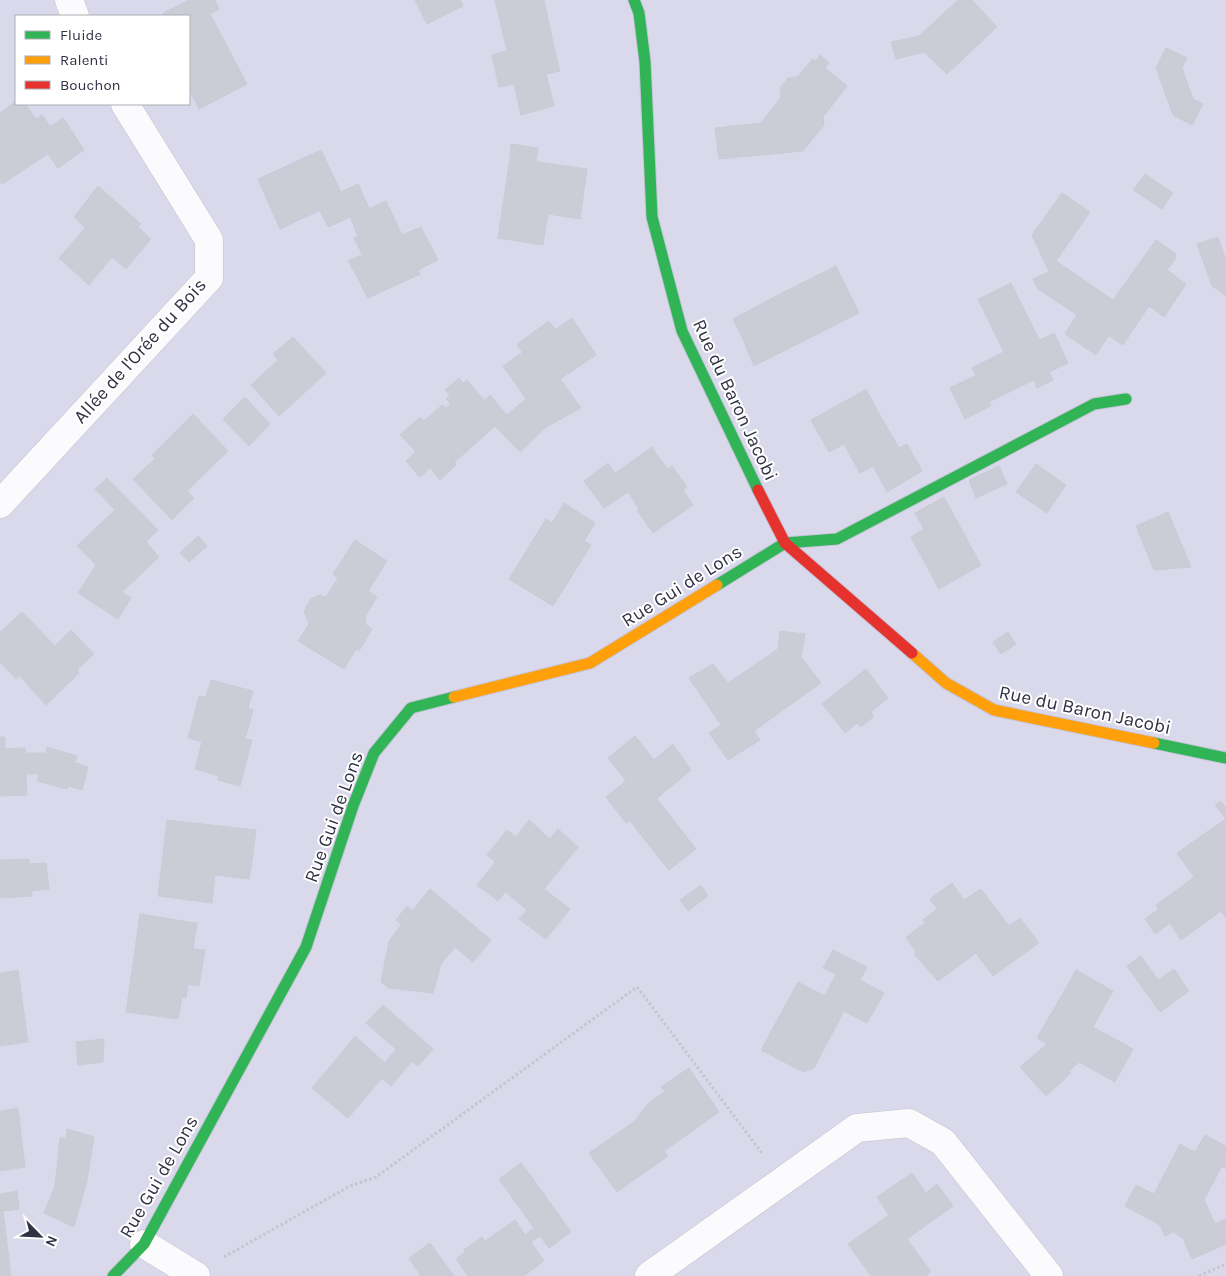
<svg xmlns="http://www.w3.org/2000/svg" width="1226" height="1276" font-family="Karla,sans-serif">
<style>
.residential{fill:#d9d9eb;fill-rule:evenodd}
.building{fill:#ccccd7;stroke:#cbcbd7}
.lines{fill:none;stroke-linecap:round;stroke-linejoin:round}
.street-casing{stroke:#c2c1cd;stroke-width:29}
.fast-casing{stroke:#c4c3d8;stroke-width:13}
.slow-casing{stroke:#c4c3d8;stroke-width:13}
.jam-casing{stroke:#c4c3d8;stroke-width:13}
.path{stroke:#c5c5cc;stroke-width:3;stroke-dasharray:2.5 2.5;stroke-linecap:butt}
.street{stroke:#fbfbfd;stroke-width:28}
.fast{stroke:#30b455;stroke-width:11}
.slow{stroke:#ff9f0a;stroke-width:11}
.jam{stroke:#e5322d;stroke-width:11}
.labels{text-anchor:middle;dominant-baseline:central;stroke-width:4;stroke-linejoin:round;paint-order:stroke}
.street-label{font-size:19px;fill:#313244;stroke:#fff}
</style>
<rect width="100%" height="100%" fill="#e5e4ef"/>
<!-- residential -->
<path class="residential" d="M0,0h1226v1276h-1226zM16,16h173v88h-173z"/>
<!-- building -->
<g class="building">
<path d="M189,0h26l4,9 -9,5 37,70 -48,25 -10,-20v-73h-25l-1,-3z"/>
<path d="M415,0h45l3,6 -36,18z"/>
<path d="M495,0h49l7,32 -7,1 3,11 6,-1 7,28 -14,3 8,32 -33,9 -7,-31 -15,3 -7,-32 15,-4z"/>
<path d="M958,0h14l25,27 -50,47 -23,-22 -9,-15 4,-1z"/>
<path d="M551,32l2,11 -6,1 -3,-11z"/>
<path d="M915,37l9,15 -28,7 -5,-17z"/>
<path d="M1166,48l21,10 -5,10 11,31 10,5 -11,21 -19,-10 -17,-47z"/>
<path d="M820,55l9,8 -4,5 22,18 -24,31 1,8 -21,26 -84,8 -4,-31 46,-5 20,-26 -1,-9 8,-10 9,-1 16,-18 3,2z"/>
<path d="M16,101v3h9l19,26 19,-12 12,18 -73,48 -2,-3v-58l9,-6 -5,-7z"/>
<path d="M4,110l5,7 -9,6v-10z"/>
<path d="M42,115l8,11 -6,4 -8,-11z"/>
<path d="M75,136l9,14 -26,18 -10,-14z"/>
<path d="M511,144l27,4 -2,14 -26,-4z"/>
<path d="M321,150l20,42 17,-8 11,24 -34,16 -8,-17 -47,22 -22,-50z"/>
<path d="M510,158l77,11 -7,50 -44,-7 -5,31 -33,-5z"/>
<path d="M1145,174l28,19 -11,16 -29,-19z"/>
<path d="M98,186l43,38 -3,3 13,12 -25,30 -14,-12 -23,28 -30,-27 26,-30 -11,-11z"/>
<path d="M1062,193l28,19 -34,49 57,39 43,-60 19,13 1,5 -9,12 19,14 -22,33 -15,-11 -26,39 -85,-56 -5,-10 16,-7 -17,-37z"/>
<path d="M386,201l16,34 19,-8 17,33 -20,10 2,4 -52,24 -13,-25 13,-7 -14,-28 4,-2 -8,-19z"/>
<path d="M327,207l8,17 -7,3 -8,-16z"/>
<path d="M536,212l12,1 -5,32 -12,-2z"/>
<path d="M1218,237l8,23v36l-14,-10 -15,-42z"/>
<path d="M362,255l6,11 -13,7 -7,-12z"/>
<path d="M836,266l23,47 -105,53 -13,-31 48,-25 -7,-17z"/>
<path d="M1011,283l31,62 -5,2 16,33 -16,8 -3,-8 -45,22 2,4 -26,13 -15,-31 65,-32 -30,-60z"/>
<path d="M782,293l7,17 -48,25 -8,-16z"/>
<path d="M985,296l30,60 -39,19 -4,-7 32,-16 -26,-53z"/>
<path d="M1077,314l32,21 -13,20 -31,-21z"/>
<path d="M572,318l24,37 -36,24 21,29 -35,19 -43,-61z"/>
<path d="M549,321l6,8 -32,24 -6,-9z"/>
<path d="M1054,333l14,30 -19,9 -12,-25 5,-2 -2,-5z"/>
<path d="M293,337l33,36 -47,43 -28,-31 27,-25 -5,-6z"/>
<path d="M459,378l4,6 -13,11 -5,-5z"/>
<path d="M467,380l26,31 6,-5 8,9 19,-16 20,28 -26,25 -25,-26 -57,51 -29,-33 19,-18 -4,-5 18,-16 4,3 5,-4 -5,-5z"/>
<path d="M866,389l11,21 -8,4 -11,-20z"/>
<path d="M858,394l11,20 8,-4 22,38 8,-4 15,27 -35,21 -14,-26 -13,7 -16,-29 -15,8 -18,-32z"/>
<path d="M490,395l9,11 -6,5 -9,-10z"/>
<path d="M245,397l25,27 -21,22 -26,-27z"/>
<path d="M193,414l35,37 -41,40 7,7 -22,22 -39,-41 22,-20 -3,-4z"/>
<path d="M420,417l8,9 -19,18 -9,-9z"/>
<path d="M652,447l3,5 -18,13 -3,-5z"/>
<path d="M415,452l15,16 -10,9 -14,-16z"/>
<path d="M655,452l13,17 4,-3 15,21 -4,3 10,15 -40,28 -16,-23 2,-1 -11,-17 -24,16 -20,-27 24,-18 7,10 19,-13 3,5z"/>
<path d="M454,462l2,3 -16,15 -2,-3z"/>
<path d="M1036,464l30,21 -19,28 -31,-21z"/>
<path d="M999,466l8,18 -31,14 -7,-18z"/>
<path d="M107,478l51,52 -12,12 13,15 -37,35 9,6 -13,21 -40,-26 18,-28 -19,-19 38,-36 -20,-21z"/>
<path d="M944,497l37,68 -42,24 -28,-52 13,-8 -9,-16z"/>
<path d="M564,503l31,20 -11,18 7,4 -38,61 -44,-27 37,-60 6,4z"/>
<path d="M1168,512l23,55 -37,3 -18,-44z"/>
<path d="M198,536l9,10 -18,16 -9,-9z"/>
<path d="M355,540l32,21 -19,30 9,6 -11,18 -1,9 7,5 -13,22 -3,-2 -12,20 -46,-28 11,-17 -5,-13 7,-12 9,-4 6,2 12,-19 -5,-4z"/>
<path d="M22,612l33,34 16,-16 23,24 -17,16 2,3 -33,32 -27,-30 -3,4 -16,-17v-30z"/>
<path d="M780,631l25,3 -4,23 20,26 -67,48 6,9 -32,20 -19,-27 12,-8 -32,-47 24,-14 15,19 50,-34z"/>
<path d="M1008,632l8,12 -15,10 -8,-12z"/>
<path d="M866,669l22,29 -17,14 3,4 -13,11 -4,-4 -12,10 -9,-12 15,-11 -14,-18z"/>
<path d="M211,680l42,11 -5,17 5,2 -5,19 -5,-2 -3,11 12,2 -12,46 -22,-6 1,-4 -24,-7 7,-27 -14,-4 11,-42 7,1z"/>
<path d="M837,692l14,18 -15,11 -14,-17z"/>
<path d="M243,727l5,2 -3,10 -5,-1z"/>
<path d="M635,736l19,24 19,-16 18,26 -40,33 8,9 5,-4 32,41 -27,21 -32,-40 6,-6 -7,-9 -10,8 -20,-26 20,-16 -18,-23z"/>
<path d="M0,737h5v11l-5,1z"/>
<path d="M47,747l30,9 -10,33 -30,-8 2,-7h-13l1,21 -27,1v-47l25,-1 1,5h20z"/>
<path d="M76,763l12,4 -6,23 -14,-4z"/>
<path d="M656,798l8,10 -5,4 -8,-9z"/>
<path d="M1221,801l5,7v11l-11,-14z"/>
<path d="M636,815l7,9 -6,6 -7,-10z"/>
<path d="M1226,819v99l-5,-7 -40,29 -11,-17 -15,11 -5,-8 14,-10 -8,-11 51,-37 -10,-15 21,-15 -7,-9z"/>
<path d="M167,820l89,10 -5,39 -35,-5 -4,39 -54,-7z"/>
<path d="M529,820l21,19 8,-10 20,18 -34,42 26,20 -24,30 -27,-20 8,-9 -42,-35z"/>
<path d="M1211,829l7,9 -21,15 10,15 -13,9 -17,-24z"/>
<path d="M507,830l9,7 -21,25 -8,-7z"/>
<path d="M29,859l3,37 -32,2v-38z"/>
<path d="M46,863l3,26 -17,2 -2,-27z"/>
<path d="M216,864l35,5 -2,10 -34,-4z"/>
<path d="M485,875l20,17 -7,9 -21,-16z"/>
<path d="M952,883l12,17 17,-11 28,37 11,-8 19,25 -46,33 -17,-23 -38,28 -24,-27 2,-2 -10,-15 19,-14 -2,-3 14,-11 -7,-10z"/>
<path d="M701,885l7,11 -20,15 -8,-11z"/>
<path d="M430,889l43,36 -32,39 -8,29 -44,-5 -8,-6 8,-41 12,-16 5,3 10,-14 -3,-4z"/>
<path d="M407,906l9,8 -10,14 -10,-8z"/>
<path d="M1159,909l5,7 -14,10 -5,-7z"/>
<path d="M140,914l49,8 -4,25 8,2 -7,49 -4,-1 -4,22 -52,-7z"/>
<path d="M189,922l8,1 -4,26 -8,-2z"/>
<path d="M473,925l18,15 -18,22 -18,-15z"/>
<path d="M193,949l12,1 -6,36 -11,-2z"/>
<path d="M833,950l34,17 -7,13 24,13 -17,30 -23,-12 -30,57 -11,4 -42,-22 37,-68 27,14 11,-22 -13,-6z"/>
<path d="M1141,956l17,24 -14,10 -17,-24z"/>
<path d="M1174,969l15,22 -29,21 -16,-22z"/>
<path d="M18,970l10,72 -28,4v-73z"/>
<path d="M1076,970l37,21 -20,36 40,22 -18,33 -36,-20 -10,9 2,2 -25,23 -26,-29 27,-23 18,-32 -10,-5z"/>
<path d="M383,1005l50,44 -15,17 -6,-5 -21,25 -9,-8 -34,40 -36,-30 17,-20 4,4 9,-11 -4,-4 17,-21 30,27 11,-14 -30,-26z"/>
<path d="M1055,1007l10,5 -18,32 -10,-6z"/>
<path d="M104,1039l-1,23 -25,3 -2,-23z"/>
<path d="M338,1057l4,4 -9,11 -4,-4z"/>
<path d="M689,1068l30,44 -55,39 4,5 -51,36 -28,-39 46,-32 13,-17 17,-13 -4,-4z"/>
<path d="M18,1108l7,59 -25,4v-60z"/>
<path d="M67,1129l27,8 -7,44 -32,5 5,-48h6z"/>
<path d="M1205,1135l21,11v23l-4,-3 -18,34 11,24 11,-5v25l-34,15 -9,-21 -10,-6 -8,4 -5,-11 -35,-19 11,-21 18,9 26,-50 15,8z"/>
<path d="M521,1163l10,13 -22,17 -10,-14z"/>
<path d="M912,1173l14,20 11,-9 16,22 -46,33 24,33 -6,4h-54l-23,-32 41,-29 -12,-18z"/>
<path d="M531,1176l40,56 -22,16 -9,-12 -9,6 13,19 -20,15h-56l-12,-17 9,-7 -1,-2 18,-13 3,4 30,-21 10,15 9,-7 -25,-35z"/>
<path d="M87,1181l-13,46 -30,-14 11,-27z"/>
<path d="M17,1191l2,18 -16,2 8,65h-11v-82z"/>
<path d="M430,1243l24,33h-33l-12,-18z"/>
</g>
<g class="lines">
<defs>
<g id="street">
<path d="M69,0l6,16"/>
<path d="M0,504l209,-226v-38l-84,-136"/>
<path d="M144,1244l52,32"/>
<path d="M649,1276l208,-148 52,-5 34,19 106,134"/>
</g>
<g id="fast">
<path d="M634,0l5,13 6,49 7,155 30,114 76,159"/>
<path d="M717,585l68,-42 52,-4 257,-135 32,-5"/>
<path d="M1154,743l72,15"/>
<path d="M113,1276l31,-32 162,-297 47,-141 21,-53 37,-45 43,-11"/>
</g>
<g id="slow">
<path d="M912,653l34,30 48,27 160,33"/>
<path d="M454,697l136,-34 127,-78"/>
</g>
<path id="jam" d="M758,490l27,53 127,110"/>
</defs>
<!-- street casing -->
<use href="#street" class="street-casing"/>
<!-- fast casing -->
<use href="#fast" class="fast-casing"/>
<!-- slow casing -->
<use href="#slow" class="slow-casing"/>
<!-- jam casing -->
<use href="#jam" class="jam-casing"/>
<!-- path -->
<g class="path">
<path d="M224,1257l126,-71 26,-9 261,-190 125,166"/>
<path d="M1199,1276l27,-12"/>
</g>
<!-- street -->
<use href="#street" class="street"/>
<!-- fast -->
<use href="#fast" class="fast"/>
<!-- slow -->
<use href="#slow" class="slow"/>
<!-- jam -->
<use href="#jam" class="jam"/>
</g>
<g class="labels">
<!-- street labels -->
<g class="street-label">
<text transform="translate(140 351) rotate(-48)">Allée de l'Orée du Bois</text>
<text transform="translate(735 400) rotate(65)">Rue du Baron Jacobi</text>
<text transform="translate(682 586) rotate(-32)">Rue Gui de Lons</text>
<text transform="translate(1085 710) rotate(12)">Rue du Baron Jacobi</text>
<text transform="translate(334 817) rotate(-70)">Rue Gui de Lons</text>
<text transform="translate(159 1177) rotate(-60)">Rue Gui de Lons</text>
</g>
</g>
<!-- legend -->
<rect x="15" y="15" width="175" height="90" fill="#ffffff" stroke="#adadb4"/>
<rect x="25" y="31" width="25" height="8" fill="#30b455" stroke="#adadb4"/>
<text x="60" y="40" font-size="15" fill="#313244">Fluide</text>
<rect x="25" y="56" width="25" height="8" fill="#ff9f0a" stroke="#adadb4"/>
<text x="60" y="65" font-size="15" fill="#313244">Ralenti</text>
<rect x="25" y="81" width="25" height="8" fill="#e5322d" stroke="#adadb4"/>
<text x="60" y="90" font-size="15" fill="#313244">Bouchon</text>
<!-- north arrow -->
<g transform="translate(40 1236) rotate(114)" stroke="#ffffff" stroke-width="4" paint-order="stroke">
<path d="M0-4L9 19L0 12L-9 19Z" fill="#313244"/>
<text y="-8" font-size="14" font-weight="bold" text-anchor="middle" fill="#313244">N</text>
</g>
</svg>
